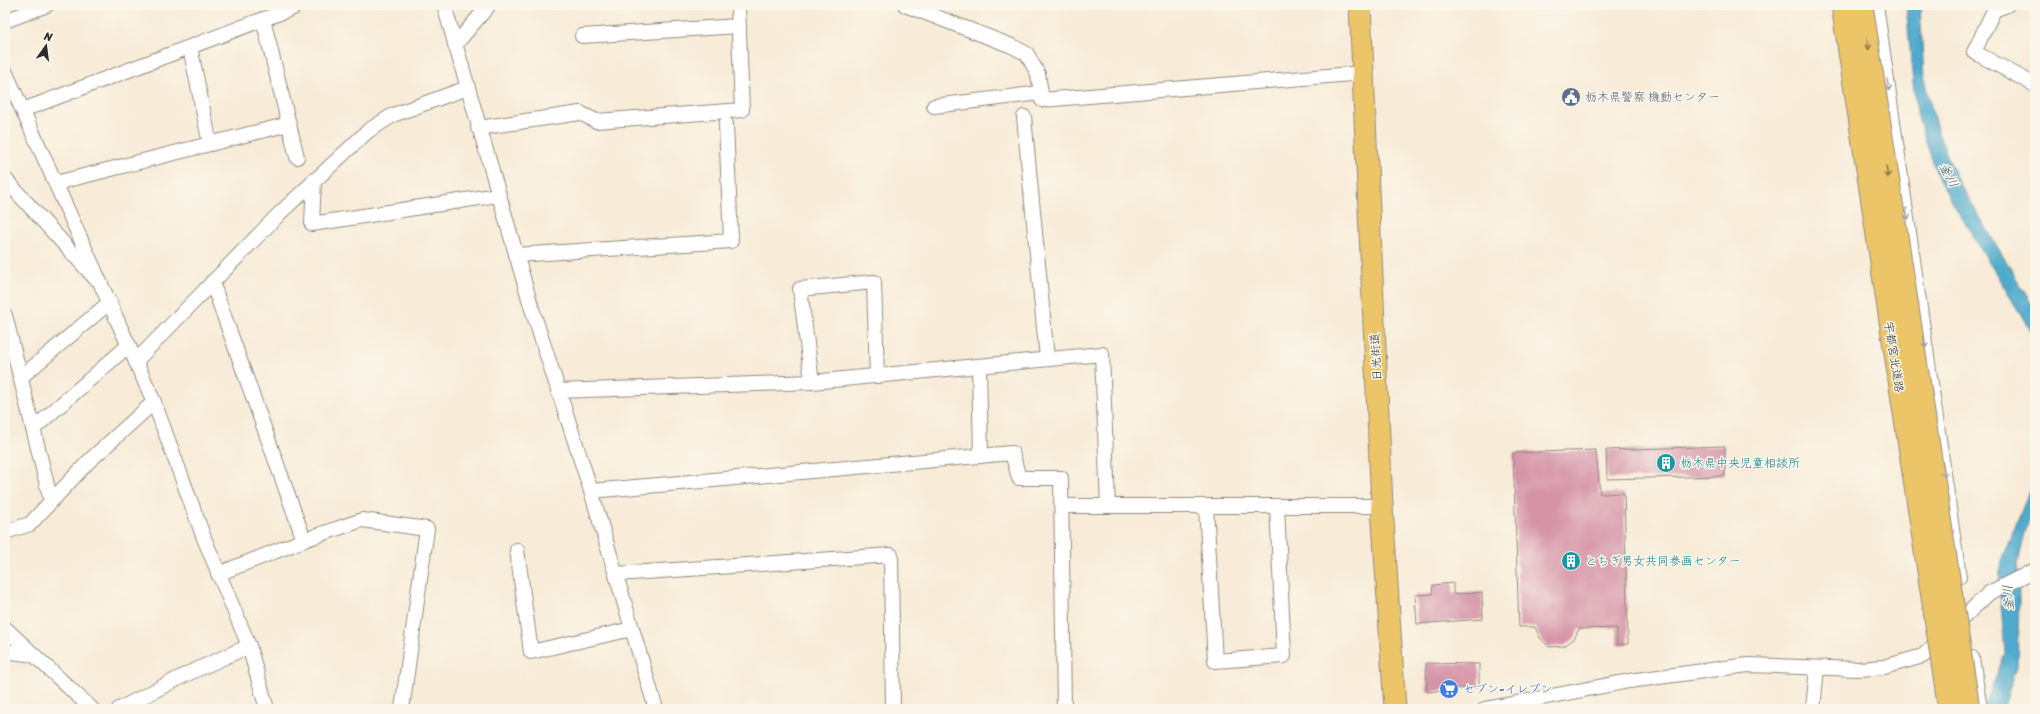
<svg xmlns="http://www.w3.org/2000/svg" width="2040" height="714" font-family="Sriracha,'Klee One',sans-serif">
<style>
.water{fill:#4fabce;stroke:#3d6b7c}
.building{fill:#d694a9}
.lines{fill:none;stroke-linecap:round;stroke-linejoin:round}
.minor-casing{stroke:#928b81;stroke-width:16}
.highway-casing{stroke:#928b81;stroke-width:23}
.minor{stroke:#fff;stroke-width:14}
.highway{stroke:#edc569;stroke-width:21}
.highway-bridge-casing{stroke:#928b81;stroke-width:23;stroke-linecap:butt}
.highway-bridge{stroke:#edc569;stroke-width:21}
.oneway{stroke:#8c784a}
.oneway2{stroke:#a0a0a0}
.labels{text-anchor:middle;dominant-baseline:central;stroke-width:3;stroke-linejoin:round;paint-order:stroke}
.service-label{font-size:12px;fill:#4e5e75;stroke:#fbf7ec;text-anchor:start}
.street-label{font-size:12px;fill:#2b2b2b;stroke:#fbf7ec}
.culture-label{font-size:12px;fill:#0d838f;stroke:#fbf7ec;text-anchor:start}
.shop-label{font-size:12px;fill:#366cbe;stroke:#fbf7ec;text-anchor:start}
.water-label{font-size:13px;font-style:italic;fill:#395e6c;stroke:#fbf7ec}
</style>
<rect width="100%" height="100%" fill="#fbf7ec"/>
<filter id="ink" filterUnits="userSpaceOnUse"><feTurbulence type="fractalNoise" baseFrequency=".025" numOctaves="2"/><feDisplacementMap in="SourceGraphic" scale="8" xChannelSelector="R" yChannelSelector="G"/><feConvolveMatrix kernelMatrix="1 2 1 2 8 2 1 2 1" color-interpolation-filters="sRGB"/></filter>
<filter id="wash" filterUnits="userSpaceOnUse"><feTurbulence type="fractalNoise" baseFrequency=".012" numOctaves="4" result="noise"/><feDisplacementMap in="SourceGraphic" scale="16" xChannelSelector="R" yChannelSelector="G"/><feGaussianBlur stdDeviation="0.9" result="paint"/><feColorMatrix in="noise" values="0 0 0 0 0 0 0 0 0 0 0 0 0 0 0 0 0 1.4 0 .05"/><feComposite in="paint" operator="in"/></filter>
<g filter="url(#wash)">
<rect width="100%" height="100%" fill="#f8ebd7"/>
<!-- water -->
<g class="water">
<path d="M1906,5h14l4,74 14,54 18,44 79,133v28l-96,-158 -21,-62 -5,-35z"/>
<path d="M2035,476v32l-10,24 -7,32 1,37 -2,66 -14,42h-19l21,-56 -6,-72 2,-18z"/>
</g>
<g id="blocks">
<!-- building -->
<g class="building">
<path d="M1725,446v30l-118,3 -1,-29z"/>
<path d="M1596,450l4,44 24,-1 4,151 -11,1v-17l-38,1 -5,10 -10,7 -15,1 -9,-9 -5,-11h-16l-6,-174z"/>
<path d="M1453,583v11l29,-2 1,27 -66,5 -2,-29 17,-1 1,-9z"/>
<path d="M1426,663l53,1v22l-52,6z"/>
</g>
</g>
</g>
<g filter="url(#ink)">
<use href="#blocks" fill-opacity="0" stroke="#928b81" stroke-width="1"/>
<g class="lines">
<defs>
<g id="minor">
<path d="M444,5l88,304 59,182 65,218"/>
<path d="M905,5l107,41 15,8 11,20 4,26 321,-27"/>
<path d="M1876,5l83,572"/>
<path d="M2007,5l-13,5 -20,42 61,33"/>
<path d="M263,19l34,138"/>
<path d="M5,21l42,-16"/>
<path d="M582,36l157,-10"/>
<path d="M455,45l34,-40"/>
<path d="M190,47l20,97"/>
<path d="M5,71l149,331 50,136 45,108 18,63"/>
<path d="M934,106l107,-13"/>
<path d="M23,110l270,-102"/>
<path d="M1024,117l23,242"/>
<path d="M478,128l102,-15 16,8 146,-11 -4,-105"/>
<path d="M5,179l90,99"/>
<path d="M314,180l-2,44 186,-29"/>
<path d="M56,183l233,-59"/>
<path d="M516,255l215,-14 -5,-117"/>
<path d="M212,282l92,258 58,-20 65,9 -25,180"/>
<path d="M5,315l46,186"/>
<path d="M136,361l144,-148 88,-82 25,-16 74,-27"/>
<path d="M979,367l2,89"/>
<path d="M20,378l90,-76"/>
<path d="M812,382l-12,-93 74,-7 3,94"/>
<path d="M558,391l254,-9 290,-28 6,152"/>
<path d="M33,429l96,-84"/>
<path d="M591,491l421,-38 7,25h42l3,231"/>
<path d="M1063,506h319"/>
<path d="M1206,506l9,155 69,-5 -7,-150"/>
<path d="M5,532l25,-8 58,-62 66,-60"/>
<path d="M517,550l14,102 101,-23"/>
<path d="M218,574l86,-34"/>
<path d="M616,574l275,-19 2,154"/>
<path d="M5,628l87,81"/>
<path d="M5,651l29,4"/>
<path d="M1972,658l8,51"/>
<path d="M119,709l66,-34 64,-29"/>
<path d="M1485,709l144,-28 119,-16 111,4 25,-2 39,-11 66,-63 46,-23"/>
<path d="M1813,709l4,-41"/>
</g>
<path id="highway" d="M1360,5l22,501 13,203"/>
</defs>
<!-- minor casing -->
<use href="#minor" class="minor-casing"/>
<!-- highway casing -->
<use href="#highway" class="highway-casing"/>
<!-- minor -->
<use href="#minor" class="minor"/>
<!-- highway -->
<use href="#highway" class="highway"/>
<defs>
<g id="highway-bridge">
<path d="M1842,5l107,704"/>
<path d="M1862,5l107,704"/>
</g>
</defs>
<!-- highway-bridge casing -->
<use href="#highway-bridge" class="highway-bridge-casing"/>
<!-- highway-bridge -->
<use href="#highway-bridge" class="highway-bridge"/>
</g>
<!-- one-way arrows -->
<defs><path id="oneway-shaft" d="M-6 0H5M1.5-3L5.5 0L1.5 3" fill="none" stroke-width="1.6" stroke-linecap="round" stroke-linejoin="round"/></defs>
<g class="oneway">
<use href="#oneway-shaft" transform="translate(1868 44) rotate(82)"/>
<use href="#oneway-shaft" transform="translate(1887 172) rotate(81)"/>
</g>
<g class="oneway2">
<use href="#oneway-shaft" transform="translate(1888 85) rotate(82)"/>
<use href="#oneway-shaft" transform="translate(1907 214) rotate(82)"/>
<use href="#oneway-shaft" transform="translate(1925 342) rotate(82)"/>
<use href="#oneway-shaft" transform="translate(1944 471) rotate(82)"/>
</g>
</g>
<!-- icons -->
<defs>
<symbol id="civic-disc" viewBox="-11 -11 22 22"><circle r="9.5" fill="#5c6f8a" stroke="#fbf7ec"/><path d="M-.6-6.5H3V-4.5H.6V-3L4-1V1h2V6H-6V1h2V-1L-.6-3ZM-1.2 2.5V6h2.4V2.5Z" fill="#fff"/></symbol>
<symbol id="building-disc" viewBox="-11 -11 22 22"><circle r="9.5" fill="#0f9aa8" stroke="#fbf7ec"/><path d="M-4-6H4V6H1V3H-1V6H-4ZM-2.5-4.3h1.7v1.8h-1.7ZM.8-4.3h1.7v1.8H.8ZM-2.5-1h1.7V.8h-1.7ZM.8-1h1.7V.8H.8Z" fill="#fff"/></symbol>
<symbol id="supermarket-disc" viewBox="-11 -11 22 22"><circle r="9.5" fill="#3f7fe0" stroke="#fbf7ec"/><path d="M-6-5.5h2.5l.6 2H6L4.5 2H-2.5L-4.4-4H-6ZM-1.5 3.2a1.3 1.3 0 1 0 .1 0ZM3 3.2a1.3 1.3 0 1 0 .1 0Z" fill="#fff"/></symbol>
</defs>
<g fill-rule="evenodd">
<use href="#civic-disc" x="1560" y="86" width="22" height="22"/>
<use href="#building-disc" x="1655" y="452" width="22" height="22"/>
<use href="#building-disc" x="1560" y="550" width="22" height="22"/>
<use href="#supermarket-disc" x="1438" y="678" width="22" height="22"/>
</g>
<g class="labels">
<!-- service labels -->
<g class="service-label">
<text x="1585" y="97">栃木県警察 機動センター</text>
</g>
<!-- street labels -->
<g class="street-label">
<text transform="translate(1376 357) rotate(-93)">日光街道</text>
<text transform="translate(1894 357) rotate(81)">宇都宮北道路</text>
</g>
<!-- culture labels -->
<g class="culture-label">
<text x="1680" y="463">栃木県中央児童相談所</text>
<text x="1585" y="561">とちぎ男女共同参画センター</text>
</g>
<!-- shop labels -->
<g class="shop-label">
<text x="1463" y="689">セブン-イレブン</text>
</g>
<!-- water labels -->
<g class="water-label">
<text transform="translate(1949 175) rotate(63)">釜川</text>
<text transform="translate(2008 598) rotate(-93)">釜川</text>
</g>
</g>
<!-- margin -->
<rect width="2040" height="714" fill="none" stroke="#fbf7ec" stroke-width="20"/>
<!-- north arrow -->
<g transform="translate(46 46) rotate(14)" stroke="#fbf7ec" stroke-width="3" paint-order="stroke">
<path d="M0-3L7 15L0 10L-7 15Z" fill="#2b2b2b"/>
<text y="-6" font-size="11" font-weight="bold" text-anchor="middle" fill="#2b2b2b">N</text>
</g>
</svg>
